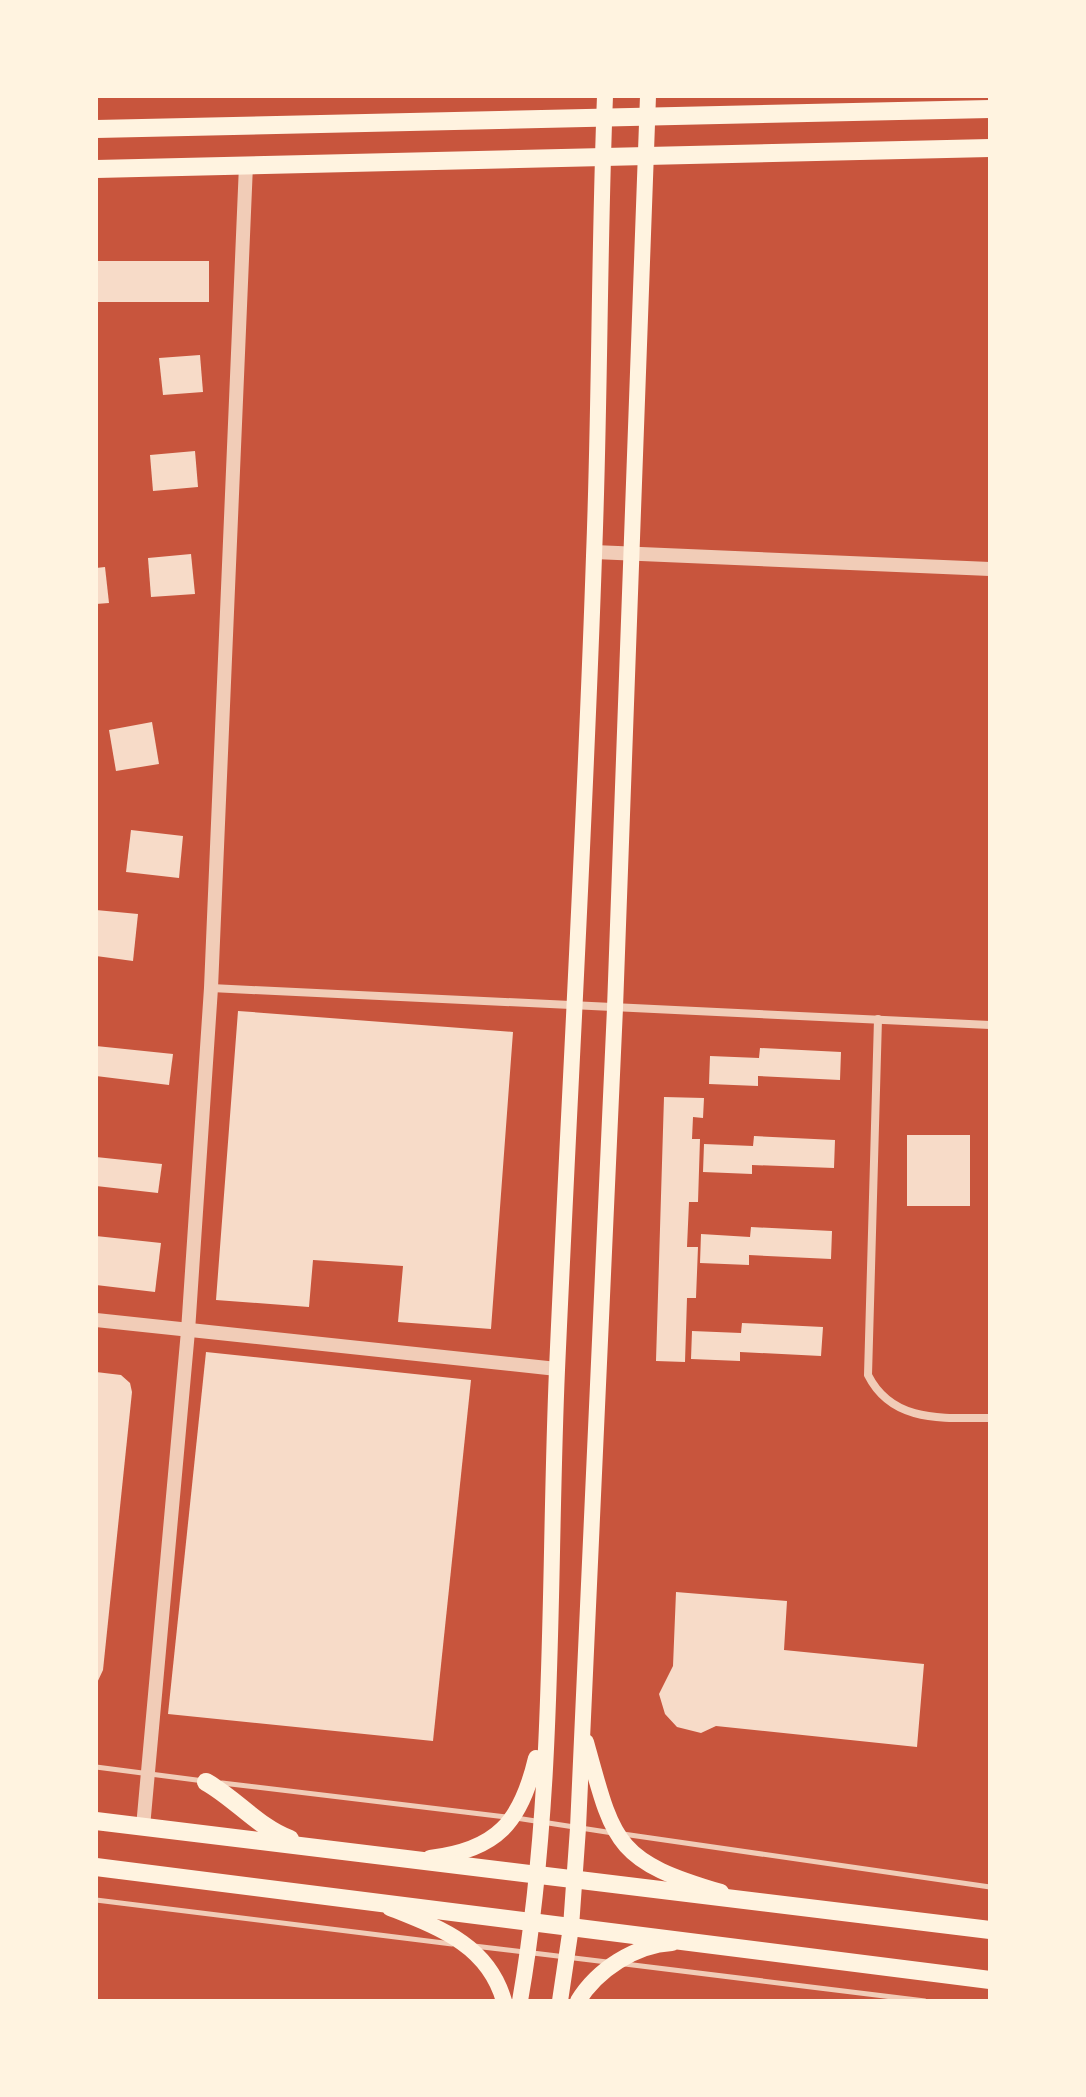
<svg xmlns="http://www.w3.org/2000/svg" width="1086" height="2097" font-family="Helvetica,sans-serif">
<style>
.building{fill:#f7dbc8}
.lines{fill:none;stroke-linecap:round;stroke-linejoin:round}
.service{stroke:#f1ccb7;stroke-width:5}
.minor{stroke:#f1ccb7;stroke-width:8}
.tertiary{stroke:#f1ccb7;stroke-width:14}
.secondary{stroke:#fff3e0;stroke-width:16}
.primary{stroke:#fff3e0;stroke-width:18}
</style>
<rect width="100%" height="100%" fill="#c8553d"/>
<!-- building -->
<g class="building">
<rect x="96" y="261" width="113" height="41"/>
<path d="M200,355l3,37 -40,3 -4,-37z"/>
<path d="M195,451l3,36 -45,4 -3,-36z"/>
<path d="M191,554l4,40 -44,3 -3,-39z"/>
<path d="M105,567l4,36 -13,1v-36z"/>
<path d="M152,722l7,42 -43,7 -7,-41z"/>
<path d="M131,830l52,6 -4,42 -53,-6z"/>
<path d="M96,910l42,4 -5,47 -37,-5z"/>
<path d="M238,1011l275,21 -22,297 -93,-7 5,-56 -90,-6 -4,47 -93,-7z"/>
<path d="M96,1046l77,8 -4,31 -73,-9z"/>
<path d="M760,1048l81,4 -1,28 -82,-4v10l-49,-2 1,-28 49,2z"/>
<path d="M664,1097l40,1 -1,20 -10,-1 -1,22h8l-2,63h-9l-2,45h11l-2,51h-9l-2,64 -29,-1z"/>
<rect x="907" y="1135" width="63" height="71"/>
<path d="M754,1136l81,4 -1,28 -82,-3v9l-49,-2 1,-28 49,2z"/>
<path d="M96,1157l66,7 -4,29 -62,-7z"/>
<path d="M751,1227l81,4 -1,28 -82,-4v10l-49,-2 1,-29 49,3z"/>
<path d="M96,1236l65,7 -6,49 -59,-7z"/>
<path d="M742,1323l81,4 -2,29 -81,-4v9l-49,-2 1,-28 49,2z"/>
<path d="M206,1352l265,28 -38,361 -265,-27z"/>
<path d="M96,1372l25,3 9,8 2,9 -29,278 -7,15z"/>
<path d="M676,1592l111,9 -3,49 140,14 -7,83 -201,-21 -15,7 -24,-6 -12,-13 -6,-20 14,-28z"/>
</g>
<g class="lines">
<!-- service -->
<g class="service">
<path d="M96,1767l108,14"/>
<path d="M222,1783l284,34"/>
<path d="M516,1818l97,15"/>
<path d="M623,1834l367,53"/>
<path d="M96,1900l356,44"/>
<path d="M474,1946l133,16"/>
<path d="M625,1964l300,37"/>
</g>
<!-- minor -->
<g class="minor">
<path d="M211,988l779,37"/>
<path d="M878,1019l-10,356c24,48 74,43 122,43"/>
</g>
<!-- tertiary -->
<g class="tertiary">
<path d="M594,552l396,17"/>
<path d="M96,1320l461,49"/>
<path d="M143,1827l45,-496 23,-343 35,-823"/>
</g>
<!-- secondary -->
<g class="secondary">
<path d="M586,1742c28,102 29,119 135,150"/>
<path d="M430,1858c67,-8 91,-36 106,-100"/>
<path d="M390,1908c50,20 98,37 114,93"/>
<path d="M520,2001c36,-207 28,-421 37,-631 12,-271 28,-542 37,-814 6,-153 5,-307 11,-460"/>
<path d="M560,2001l11,-74 7,-99 37,-820 33,-912"/>
<path d="M578,2001c19,-31 57,-56 94,-58"/>
</g>
<!-- primary -->
<g class="primary">
<path d="M96,129l894,-20"/>
<path d="M96,169l894,-21"/>
<path d="M206,1782c29,16 53,46 84,57"/>
<path d="M96,1821l894,109"/>
<path d="M96,1867l894,113"/>
</g>
</g>
<!-- border -->
<rect width="1086" height="2097" fill="none" stroke="#fff3e0" stroke-width="196"/>
</svg>
